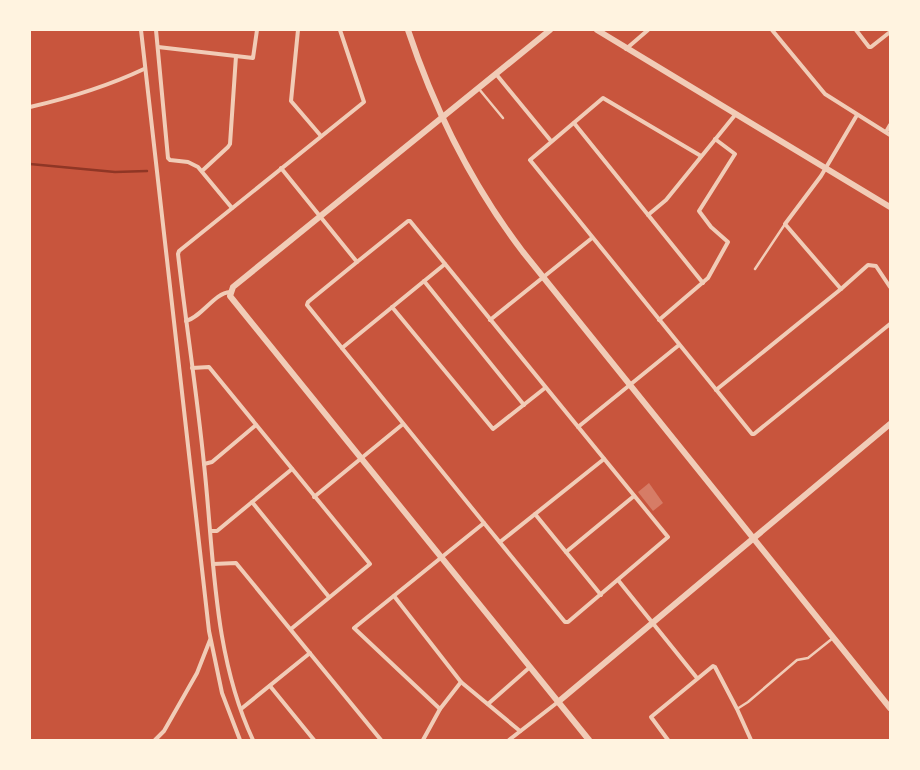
<svg xmlns="http://www.w3.org/2000/svg" width="920" height="770" font-family="'Asap Condensed',sans-serif">
<style>
.lines{fill:none;stroke-linecap:round;stroke-linejoin:round}
.stream{stroke:#8f3625;stroke-width:2.5}
.building{fill:#d67c66}
.service{stroke:#f1ccb7;stroke-width:2.5}
.minor{stroke:#f1ccb7;stroke-width:4}
.tertiary{stroke:#f1ccb7;stroke-width:6}
</style>
<rect width="100%" height="100%" fill="#c8553d"/>
<g class="lines">
<!-- stream -->
<path class="stream" d="M30,164l85,8 32,-1"/>
</g>
<!-- building -->
<path class="building" d="M649,483l14,20 -10,8 -15,-19z"/>
<g class="lines">
<!-- service -->
<g class="service">
<path d="M479,89l24,29"/>
<path d="M755,269l30,-45"/>
<path d="M737,709l11,-7 49,-42 11,-2 25,-20"/>
</g>
<!-- minor -->
<g class="minor">
<path d="M141,30l68,601 13,62 18,47"/>
<path d="M156,30l12,128 2,2 18,2 10,5 34,41"/>
<path d="M298,30l-7,71 30,35"/>
<path d="M772,30l53,64 65,41"/>
<path d="M856,30l13,17h2l19,-15"/>
<path d="M158,47l95,11 4,-28"/>
<path d="M626,49l22,-19"/>
<path d="M496,74l55,67"/>
<path d="M30,107c39,-9 78,-21 114,-38"/>
<path d="M574,123l129,160"/>
<path d="M886,132l4,-7"/>
<path d="M701,156l-98,-58 -73,62 222,274h2l136,-110"/>
<path d="M281,168l76,94 51,-41h2l258,316 -100,85h-3l-81,-99 -130,105 86,81"/>
<path d="M202,171l26,-24 2,-3 6,-88"/>
<path d="M648,215l18,-15 69,-85"/>
<path d="M357,262l-49,40 -1,3 177,218"/>
<path d="M424,281l100,124"/>
<path d="M841,289l-56,-65 36,-48 36,-61"/>
<path d="M392,307l101,122 52,-41"/>
<path d="M490,320l102,-82"/>
<path d="M659,320l49,-42 20,-36 -17,-15 -12,-16 36,-57 -20,-15"/>
<path d="M186,321c16,-4 28,-28 44,-29"/>
<path d="M342,348l103,-84"/>
<path d="M192,368l17,-1 161,197 -79,65"/>
<path d="M716,390l125,-101 27,-24 8,1 14,21"/>
<path d="M578,427l101,-82"/>
<path d="M204,464l8,-2 44,-37"/>
<path d="M314,497l89,-73"/>
<path d="M252,502l77,95"/>
<path d="M535,514l66,81"/>
<path d="M211,531h6l75,-62"/>
<path d="M500,542l104,-83"/>
<path d="M566,552l68,-56"/>
<path d="M213,564l23,-1 145,177"/>
<path d="M618,580l79,98"/>
<path d="M394,596l67,86 59,49"/>
<path d="M270,686l44,54"/>
<path d="M488,704l42,-37"/>
<path d="M241,709l69,-56"/>
<path d="M155,740l9,-9 33,-58 13,-33"/>
<path d="M253,740c-40,-85 -39,-184 -49,-276 -7,-70 -18,-140 -26,-210l1,-3 185,-149 -24,-72"/>
<path d="M423,740l17,-31 21,-27"/>
<path d="M509,740l49,-38"/>
<path d="M668,740l-17,-23 62,-51 2,1 22,42 14,31"/>
</g>
<!-- tertiary -->
<g class="tertiary">
<path d="M408,30c27,81 63,154 115,222l367,456"/>
<path d="M550,30l-317,257 -3,9 359,444"/>
<path d="M597,30l293,177"/>
<path d="M558,702l332,-278"/>
</g>
</g>
<!-- border -->
<rect width="920" height="770" fill="none" stroke="#fff3e0" stroke-width="62"/>
</svg>
